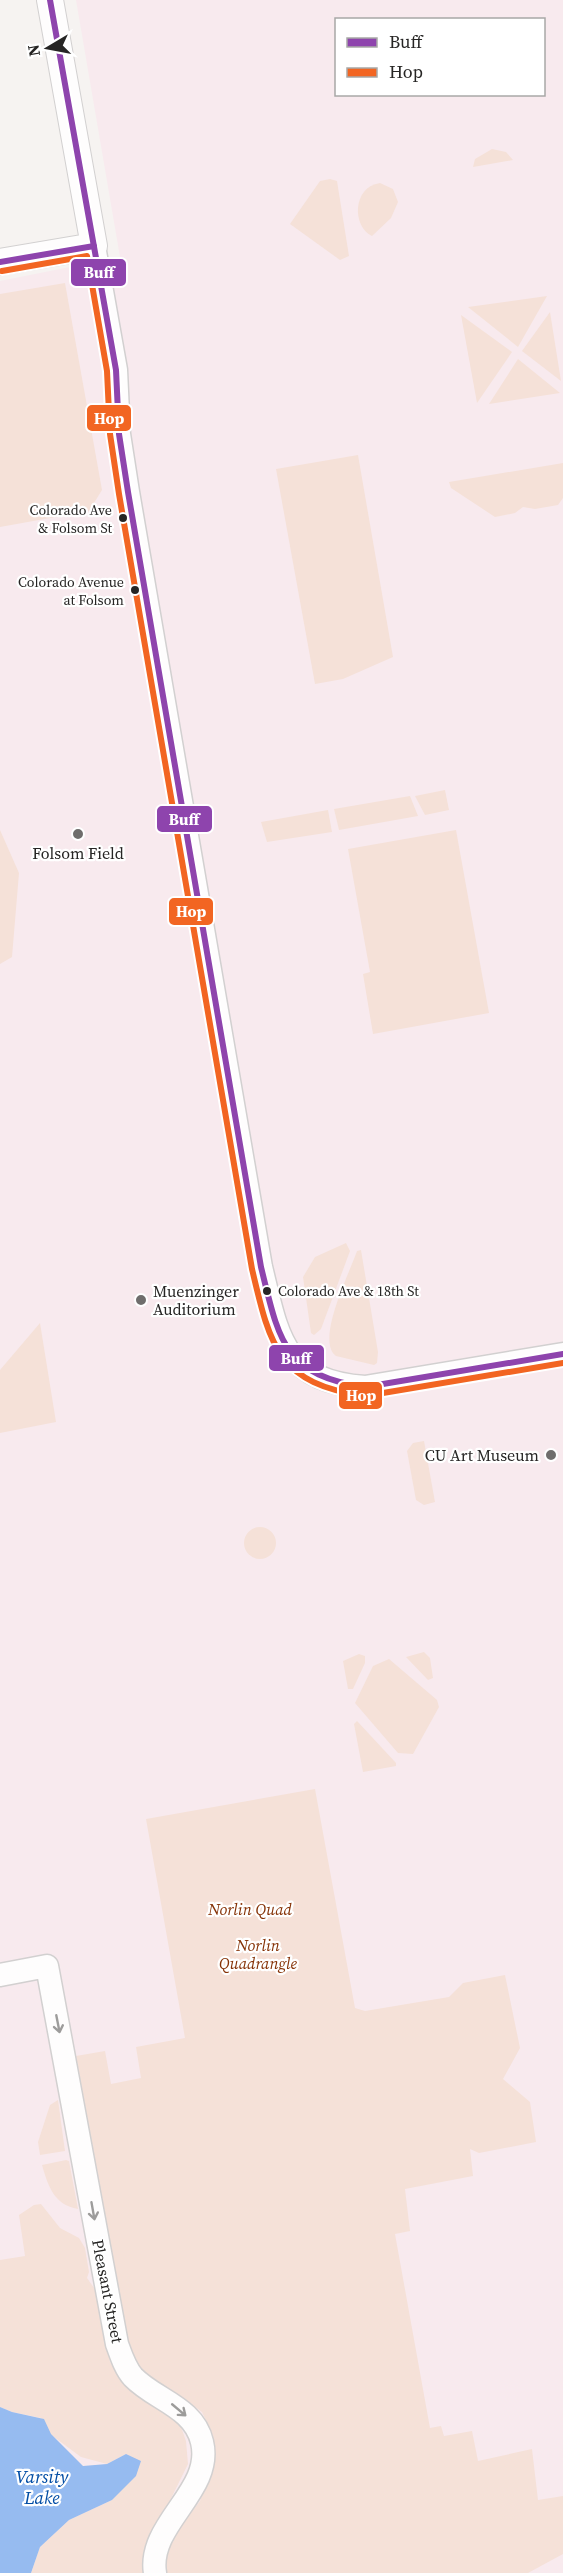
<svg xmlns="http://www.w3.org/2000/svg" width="563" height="2573" font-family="'Source Serif 4',serif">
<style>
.education{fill:#f8eaee;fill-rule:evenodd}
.green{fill:#f5e1d8}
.water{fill:#96bbf0}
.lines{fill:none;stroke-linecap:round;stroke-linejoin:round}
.tertiary-casing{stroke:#d2d0d0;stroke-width:25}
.secondary-casing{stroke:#d2d0d0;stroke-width:28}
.tertiary{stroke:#fefdfd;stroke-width:22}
.secondary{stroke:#fefdfd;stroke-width:26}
.bus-1-casing{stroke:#fff;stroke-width:10}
.bus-2-casing{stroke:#fff;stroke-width:10}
.bus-1{stroke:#8e44ad;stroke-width:6}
.bus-2{stroke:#f26522;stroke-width:6}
.oneway{stroke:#9d9c9b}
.bus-dot{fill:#262524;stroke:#fff;stroke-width:2}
.poi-dot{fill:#6f6d6c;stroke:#fff;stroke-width:2}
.labels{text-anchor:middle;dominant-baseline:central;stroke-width:4.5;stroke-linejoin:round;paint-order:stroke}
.bus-label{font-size:14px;fill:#262524;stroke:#fff;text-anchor:end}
.poi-label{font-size:16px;fill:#262524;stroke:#fff}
.park-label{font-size:16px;font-style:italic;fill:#853105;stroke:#fff}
.street-label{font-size:16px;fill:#262524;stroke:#fff}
.water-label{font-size:18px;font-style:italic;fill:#004ca4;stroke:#fff}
.line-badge{stroke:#fff;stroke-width:2}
.badge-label{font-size:16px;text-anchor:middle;font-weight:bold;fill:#fff}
</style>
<rect width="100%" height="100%" fill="#f6f3f1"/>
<!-- education -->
<path class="education" d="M76,0h487v2573h-563v-2292l120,-24zM336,20h208v74h-208z"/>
<!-- green -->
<g class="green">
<path d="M492,149l14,3 7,8 -40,7 2,-8z"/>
<path d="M330,179l7,2 12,75 -9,4 -50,-36 30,-43z"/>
<path d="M380,183l13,6 5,13 -7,16 -19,18c-20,-9 -20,-49 8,-53z"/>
<path d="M65,283l37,207 -13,21 -89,16v-233z"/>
<path d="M547,296l-29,51 -50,-40z"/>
<path d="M550,312l11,69 -39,-30z"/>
<path d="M461,315l51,37 -35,51z"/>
<path d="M518,359l42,34 -71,11z"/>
<path d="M358,455l35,202 -50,22 -28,5 -39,-215z"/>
<path d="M563,463v35l-5,7 -23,4 -12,-2 -8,6 -20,4 -44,-29 -2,-6z"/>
<path d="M445,790l4,20 -24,5 -10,-19z"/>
<path d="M410,796l8,20 -79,14 -5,-21z"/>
<path d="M328,810l4,22 -65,10 -6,-20z"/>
<path d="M0,830l19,43 -7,84 -12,7z"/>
<path d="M456,830l33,183 -116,21 -10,-60 7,-2 -22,-123z"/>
<path d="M346,1243l4,8 -29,78 -7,6 -3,-2 -8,-56 12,-20z"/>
<path d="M361,1250l17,102 -1,11 -3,2 -38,-9c-21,-15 14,-84 21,-105z"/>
<path d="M40,1323l16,99 -56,11v-63z"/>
<path d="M424,1441l11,61 -11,3 -8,-5 -9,-49 6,-8z"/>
<circle cx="260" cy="1543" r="16"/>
<path d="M424,1652l6,6 3,20 -5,2 -22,-23z"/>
<path d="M359,1654l6,2v7l-12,26h-5l-5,-28z"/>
<path d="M389,1659l48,41 2,7 -26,47 -15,-1 -43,-50 18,-37z"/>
<path d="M357,1721l39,42v3l-33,6 -9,-48z"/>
<path d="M315,1789l40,219 10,3 84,-14 14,-14 42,-8 15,73 -17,31 27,23 6,40 -57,11 -9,-4 3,27 -68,13 5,42 -15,3 35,194 11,-2 3,10 28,-5 6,30 54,-12 6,51 25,-4v58l-35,19h-362l-1,-19 4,-12 31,-41 15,-38 -2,-27 -11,-24 -62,-43 -10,-19 -54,-294 29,-5 6,33 30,-6 -5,-31 49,-9 -39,-219z"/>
<path d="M58,2100l7,51 -25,4 -2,-13 12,-37z"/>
<path d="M66,2160l3,1 9,48c-24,-4 -30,-23 -36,-44z"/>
<path d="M41,2204l19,24 19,10 6,10 4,24 -2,6 12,17 11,67 10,15 60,47 6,17 2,23 -35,71 -6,38h-116l9,-26 29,-27 43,-20 14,-46 -19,10 -26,-7 -31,-23 -9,-16 -29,-6 -12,-5v-147l25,-4 -6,-41 15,-10z"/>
</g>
<!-- water -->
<path class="water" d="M0,2407l12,5 32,7 7,15 32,32 24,-2 19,-10 15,7 -5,15 -24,24 -43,20 -29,27 -9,26h-31z"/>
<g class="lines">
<defs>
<g id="tertiary">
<path d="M94,246l22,124 3,64 9,58 133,775c17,69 21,114 104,120l198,-33"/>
<path d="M0,1975l47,-9 70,378c4,11 8,24 16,33 22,23 61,30 69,65 12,49 -55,82 -47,131"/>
</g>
<path id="secondary" d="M0,262l94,-16 -44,-246"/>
</defs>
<!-- tertiary casing -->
<use href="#tertiary" class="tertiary-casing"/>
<!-- secondary casing -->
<use href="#secondary" class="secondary-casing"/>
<!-- tertiary -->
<use href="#tertiary" class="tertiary"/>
<!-- secondary -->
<use href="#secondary" class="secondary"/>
<defs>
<g id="bus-1">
<path d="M50,0l66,370 3,64 9,58 133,775c18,73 22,108 104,120l198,-33"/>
<path d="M0,262l94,-16"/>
</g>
<path id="bus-2" d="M2,271l85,-15 20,115 3,63 9,60 133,775c18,77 26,115 113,127l198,-33"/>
</defs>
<!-- bus-1 casing -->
<use href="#bus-1" class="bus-1-casing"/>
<!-- bus-2 casing -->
<use href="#bus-2" class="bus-2-casing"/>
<!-- bus-1 -->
<use href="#bus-1" class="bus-1"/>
<!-- bus-2 -->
<use href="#bus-2" class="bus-2"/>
</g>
<!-- one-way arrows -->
<defs><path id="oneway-shaft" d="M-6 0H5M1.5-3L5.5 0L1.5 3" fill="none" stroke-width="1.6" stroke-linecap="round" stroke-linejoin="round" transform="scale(1.5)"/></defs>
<g class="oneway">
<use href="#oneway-shaft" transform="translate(58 2024) rotate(79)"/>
<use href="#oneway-shaft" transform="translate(93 2211) rotate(80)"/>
<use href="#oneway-shaft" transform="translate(179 2410) rotate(40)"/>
</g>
<!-- markers -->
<g class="bus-dot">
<circle cx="123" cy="518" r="5"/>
<circle cx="135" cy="590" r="5"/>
<circle cx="267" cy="1291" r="5"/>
</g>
<g class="poi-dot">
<circle cx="78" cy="834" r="6"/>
<circle cx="141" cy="1300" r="6"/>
<circle cx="551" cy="1455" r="6"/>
</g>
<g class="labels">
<!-- bus labels -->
<g class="bus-label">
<text x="112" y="510">Colorado Ave<tspan x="112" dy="18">&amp; Folsom St</tspan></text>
<text x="124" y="582">Colorado Avenue<tspan x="124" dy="18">at Folsom</tspan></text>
<text x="278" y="1291" text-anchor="start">Colorado Ave &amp; 18th St</text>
</g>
<!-- poi labels -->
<g class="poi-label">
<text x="78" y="853">Folsom Field</text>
<text x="153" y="1291" text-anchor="start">Muenzinger<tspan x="153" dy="18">Auditorium</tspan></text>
<text x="539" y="1455" text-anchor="end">CU Art Museum</text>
</g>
<!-- park labels -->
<g class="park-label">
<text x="250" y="1909">Norlin Quad</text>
<text x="258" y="1945">Norlin<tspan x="258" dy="18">Quadrangle</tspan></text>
</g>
<!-- street labels -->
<g class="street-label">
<text transform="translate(108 2291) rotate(79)">Pleasant Street</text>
</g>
<!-- water labels -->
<g class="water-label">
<text x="42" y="2476">Varsity<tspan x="42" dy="21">Lake</tspan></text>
</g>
</g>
<g class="line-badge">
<rect x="70" y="258" width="57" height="29" rx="6" fill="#8e44ad"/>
<rect x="86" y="404" width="46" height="28" rx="6" fill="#f26522"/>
<rect x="156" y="805" width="57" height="28" rx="6" fill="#8e44ad"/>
<rect x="168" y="897" width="46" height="29" rx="6" fill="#f26522"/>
<rect x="268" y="1344" width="57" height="28" rx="6" fill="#8e44ad"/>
<rect x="338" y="1381" width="45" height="29" rx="6" fill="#f26522"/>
</g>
<g class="badge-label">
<text x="99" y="278">Buff</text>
<text x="109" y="424">Hop</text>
<text x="184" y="825">Buff</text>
<text x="191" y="917">Hop</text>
<text x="296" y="1364">Buff</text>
<text x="361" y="1401">Hop</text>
</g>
<!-- legend -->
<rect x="335" y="18" width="210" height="78" fill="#ffffff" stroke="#a8a8a7" stroke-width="1.5"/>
<rect x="347" y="38" width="30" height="9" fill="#8e44ad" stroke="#a8a8a7" stroke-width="1.5"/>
<text x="389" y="48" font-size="18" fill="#262524">Buff</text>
<rect x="347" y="68" width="30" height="9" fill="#f26522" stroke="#a8a8a7" stroke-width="1.5"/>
<text x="389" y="78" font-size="18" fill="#262524">Hop</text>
<!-- north arrow -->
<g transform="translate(48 48) rotate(260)" stroke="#ffffff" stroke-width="4.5" paint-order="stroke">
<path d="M0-4.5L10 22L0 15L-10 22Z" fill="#262524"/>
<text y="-9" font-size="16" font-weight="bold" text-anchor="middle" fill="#262524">N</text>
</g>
</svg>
